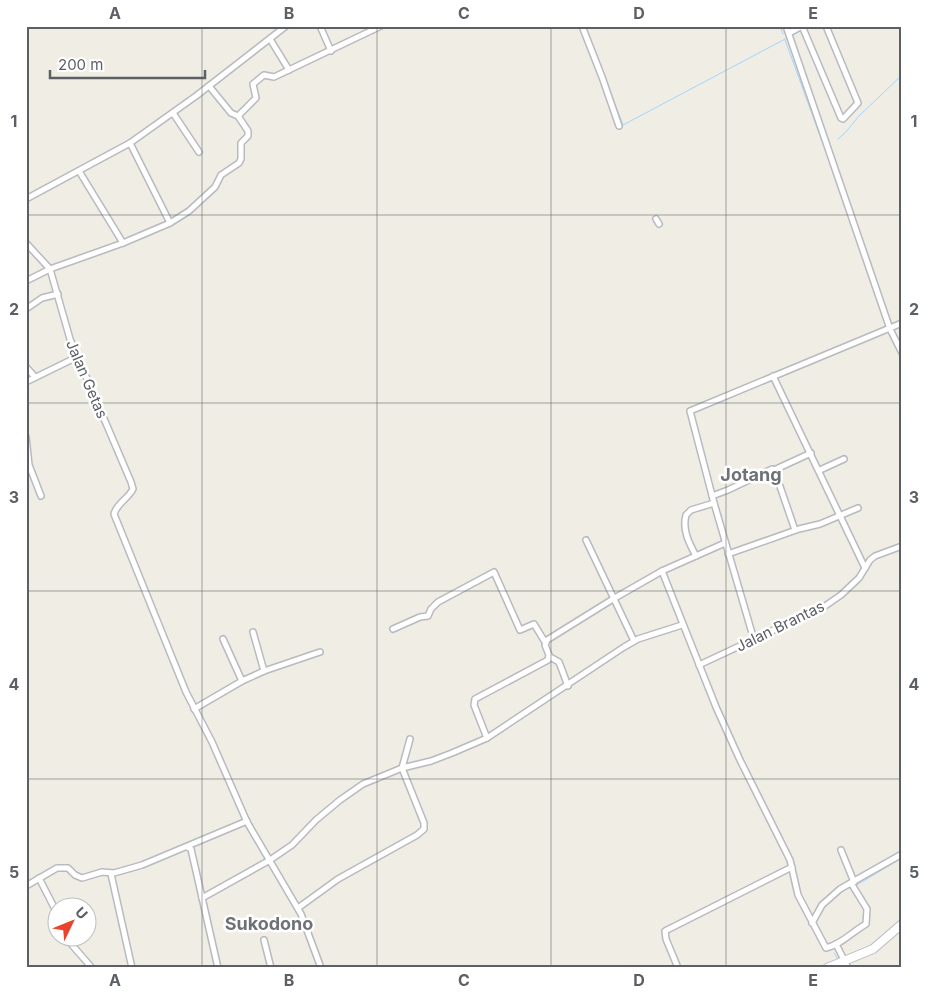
<svg xmlns="http://www.w3.org/2000/svg" width="928" height="994" font-family="Inter,sans-serif">
<style>
.lines{fill:none;stroke-linecap:round;stroke-linejoin:round}
.stream{stroke:#a4d5ff;stroke-width:1}
.minor-casing{stroke:#b7babf;stroke-width:8}
.secondary-casing{stroke:#b8bbc1;stroke-width:10}
.minor{stroke:#fff;stroke-width:5}
.secondary{stroke:#fff;stroke-width:8}
.grid{fill:none;stroke:#5c6065;stroke-width:1;stroke-opacity:0.55}
.labels{text-anchor:middle;dominant-baseline:central;stroke-width:5;stroke-linejoin:round;paint-order:stroke}
.street-label{font-size:15px;fill:#5c6065;stroke:#fff}
.quarter-label{font-size:18px;font-weight:bold;fill:#6d7277;stroke:#fff}
.neatline{fill:none;stroke:#5c6065;stroke-width:2}
.grid-label{font-size:16px;text-anchor:middle;font-weight:bold;fill:#5c6065}
</style>
<rect width="100%" height="100%" fill="#efede4"/>
<g class="lines">
<!-- stream -->
<g class="stream">
<path d="M780,26l3,8"/>
<path d="M589,36l34,89 164,-87"/>
<path d="M791,36l11,-6"/>
<path d="M785,40l37,101"/>
<path d="M838,139l7,-6 14,-17 43,-41"/>
<path d="M855,886l47,-28"/>
<path d="M834,953l4,6"/>
</g>
<defs>
<g id="minor">
<path d="M320,26l11,25"/>
<path d="M582,26l20,51 17,49"/>
<path d="M786,26l104,303 12,24"/>
<path d="M802,26l39,92 2,1 15,-16 -32,-77"/>
<path d="M789,33l13,-7"/>
<path d="M270,39l19,31"/>
<path d="M173,113l26,39"/>
<path d="M238,116l18,-18 -3,-14 11,-9 10,2 107,-51"/>
<path d="M130,143l40,80"/>
<path d="M79,171l44,72"/>
<path d="M26,199l104,-56 66,-47 90,-70"/>
<path d="M656,219l3,5"/>
<path d="M26,243l24,26 20,70 61,143 2,7c-5,10 -16,14 -19,25l72,178 26,50 35,80 54,92 20,54"/>
<path d="M26,281l24,-12 73,-26 47,-20 19,-12 26,-24 6,-12 18,-12 2,-4v-16l7,-7v-5l-10,-15 -7,-3 -22,-27"/>
<path d="M26,309l16,-11 16,-4"/>
<path d="M26,367l9,10"/>
<path d="M773,376l92,192"/>
<path d="M26,382l51,-25"/>
<path d="M26,437l3,28 12,31"/>
<path d="M774,470l37,-17"/>
<path d="M820,470l24,-11"/>
<path d="M712,496l16,-6 44,-21 3,3 20,58"/>
<path d="M586,540l48,101"/>
<path d="M728,554l71,-25 21,-5 38,-16"/>
<path d="M696,556c-7,-13 -14,-26 -10,-41l5,-5 23,-7"/>
<path d="M662,571l63,-28"/>
<path d="M393,629l27,-12 8,-1 3,-7 7,-7 56,-30 26,58 14,-6 11,18"/>
<path d="M253,632l11,39"/>
<path d="M223,639l19,42"/>
<path d="M754,640l-40,-137 -24,-92 212,-88"/>
<path d="M550,657l9,5 9,24"/>
<path d="M699,665l126,-59 16,-11 18,-17 11,-18 5,-4 27,-10"/>
<path d="M194,709l48,-28 22,-10 56,-19"/>
<path d="M487,738l-13,-33 1,-6 73,-39 1,-5 -4,-10 2,-5 66,-41 49,-28 54,136 24,53 50,100 8,35 28,53c16,-4 26,-16 40,-24l1,-15 -16,-26"/>
<path d="M187,847l4,2 27,119"/>
<path d="M841,850l13,32"/>
<path d="M111,874l21,94"/>
<path d="M39,878l19,37"/>
<path d="M26,886l31,-18h11l7,7 7,3 20,-6 12,1 28,-8 105,-44"/>
<path d="M202,898l68,-38 22,-15 24,-25 24,-20 23,-16 39,-16 29,-7 21,-8 35,-15 137,-91 14,-8 44,-14"/>
<path d="M298,908l40,-29 79,-44 7,-6v-6l-22,-55 8,-29"/>
<path d="M812,923l10,-18 18,-16 62,-35"/>
<path d="M68,936l4,9 20,23"/>
<path d="M264,940l7,28"/>
<path d="M836,944l12,24"/>
<path d="M678,968l-12,-29 -1,-8 127,-64"/>
</g>
<path id="secondary" d="M827,968l46,-19 29,-25"/>
</defs>
<!-- minor casing -->
<use href="#minor" class="minor-casing"/>
<!-- secondary casing -->
<use href="#secondary" class="secondary-casing"/>
<!-- minor -->
<use href="#minor" class="minor"/>
<!-- secondary -->
<use href="#secondary" class="secondary"/>
</g>
<!-- grid -->
<path class="grid" d="M202,26v942M377,26v942M551,26v942M726,26v942M26,215h876M26,403h876M26,591h876M26,779h876"/>
<g class="labels">
<!-- street labels -->
<g class="street-label">
<text transform="translate(87 379) rotate(67)">Jalan Getas</text>
<text transform="translate(780 626) rotate(-26)">Jalan Brantas</text>
</g>
<!-- quarter labels -->
<g class="quarter-label">
<text x="751" y="474">Jotang</text>
<text x="269" y="923">Sukodono</text>
</g>
</g>
<!-- border -->
<rect width="928" height="994" fill="none" stroke="#ffffff" stroke-width="55"/>
<!-- north arrow -->
<g transform="translate(72 922) rotate(47)"><circle r="24" fill="#ffffff" stroke="#bebfc1"/>
<path d="M0-4L9 19L0 12L-9 19Z" fill="#ec422d"/>
<text y="-8" font-size="14" font-weight="bold" text-anchor="middle" fill="#5c6065">U</text>
</g>
<!-- scale -->
<path d="M50 70v8h155v-8" fill="none" stroke="#5c6065" stroke-width="2.5"/>
<text x="58" y="70" font-size="15" fill="#5c6065" stroke="#ffffff" stroke-width="4" paint-order="stroke">200 m</text>
<rect x="28" y="28" width="872" height="938" class="neatline"/>
<g class="grid-label">
<text x="115" y="19">A</text>
<text x="289" y="19">B</text>
<text x="464" y="19">C</text>
<text x="639" y="19">D</text>
<text x="813" y="19">E</text>
<text x="14" y="127">1</text>
<text x="914" y="127">1</text>
<text x="14" y="315">2</text>
<text x="914" y="315">2</text>
<text x="14" y="503">3</text>
<text x="914" y="503">3</text>
<text x="14" y="690">4</text>
<text x="914" y="690">4</text>
<text x="14" y="878">5</text>
<text x="914" y="878">5</text>
<text x="115" y="986">A</text>
<text x="289" y="986">B</text>
<text x="464" y="986">C</text>
<text x="639" y="986">D</text>
<text x="813" y="986">E</text>
</g>
</svg>
